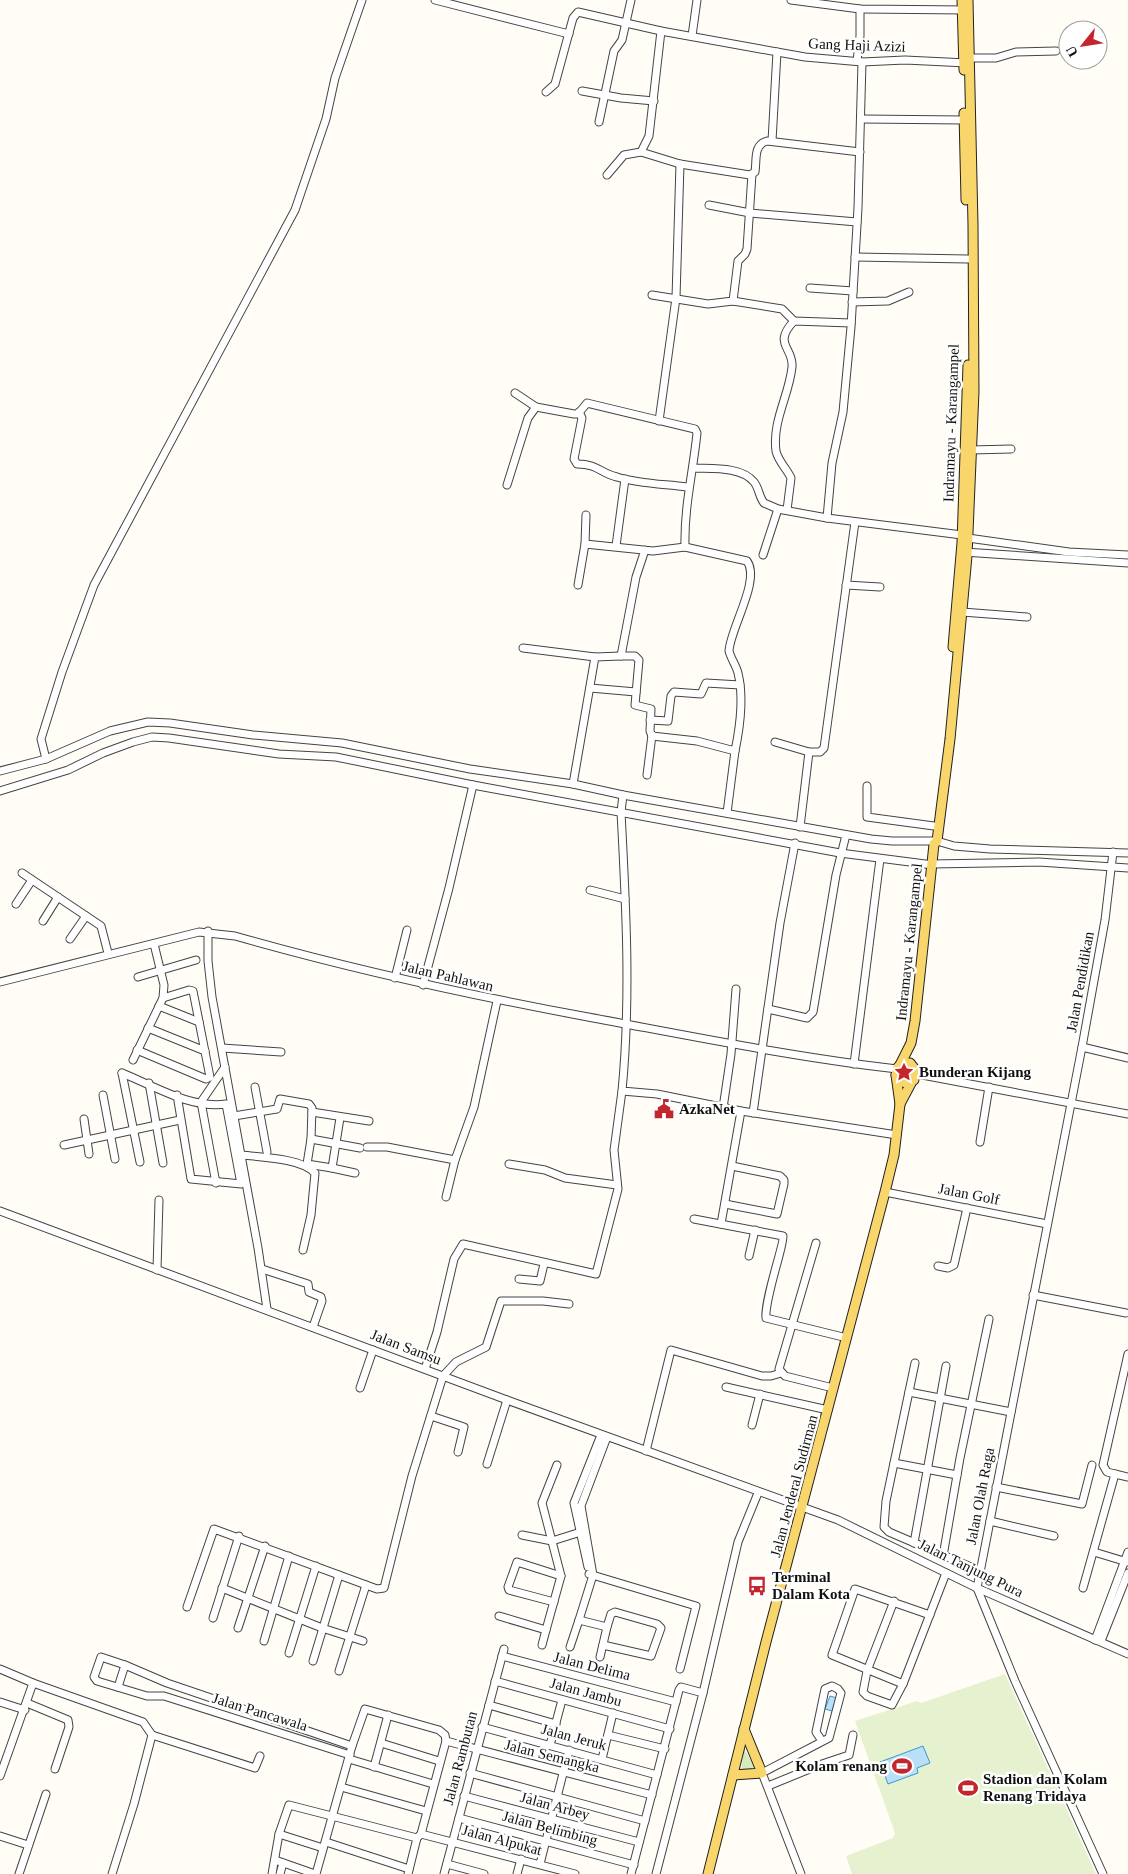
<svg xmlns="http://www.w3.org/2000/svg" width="1128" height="1874" font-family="Georgia,serif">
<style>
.green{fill:#d5ebbd}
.pitch{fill:#e6f2cf}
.water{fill:#b9e0f7;stroke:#3f96cf}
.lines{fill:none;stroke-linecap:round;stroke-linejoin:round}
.minor-casing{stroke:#444;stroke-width:9}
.major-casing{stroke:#222;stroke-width:11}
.minor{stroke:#fff;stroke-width:7}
.major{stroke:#f9d66b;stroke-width:9}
.labels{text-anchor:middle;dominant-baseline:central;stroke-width:5;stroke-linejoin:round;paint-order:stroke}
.street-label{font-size:15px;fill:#111;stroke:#fff}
.poi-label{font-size:15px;font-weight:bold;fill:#111;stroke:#fff;text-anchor:start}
</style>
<rect width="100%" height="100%" fill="#fffdf5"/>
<!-- green -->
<path class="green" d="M744,1748l10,19 -2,3 -11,1z"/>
<!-- pitch -->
<path class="pitch" d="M1005,1674l91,200h-244l-6,-18 47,-18 2,-5 -40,-112 62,-20 4,2z"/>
<!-- water -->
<g class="water">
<path d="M830,1696l7,2 -5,13 -7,-2z"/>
<path d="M923,1746l7,17 -13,5 1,5 -30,11 -8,-22z"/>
</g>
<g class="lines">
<defs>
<g id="minor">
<path d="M435,0l134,34"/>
<path d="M791,0l69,9 106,1"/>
<path d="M692,36l5,-36"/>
<path d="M970,58h26l20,-6 40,-1"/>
<path d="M857,61l3,-25v-27"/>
<path d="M582,91l39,7 33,3"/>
<path d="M546,92l9,-8 18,-66 5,-6 83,19 144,26 57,5 43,-2 62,3"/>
<path d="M861,119l103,1"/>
<path d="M599,122l15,-71 8,-11 9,-40"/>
<path d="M772,141l5,-89"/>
<path d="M641,152l39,12 70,11 5,-3c2,-12 -2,-27 12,-31l93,11"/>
<path d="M607,175l17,-20 17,-3 8,-16 12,-105"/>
<path d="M709,205l41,8 107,9"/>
<path d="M855,257l113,2"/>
<path d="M810,288l43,3"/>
<path d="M652,295l56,9 25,-3 49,8 12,12"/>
<path d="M733,301l5,-40 7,-7 2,-5 5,-75"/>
<path d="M852,302l36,-1 21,-9"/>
<path d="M515,393l21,14 38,7h4l9,-11 108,26 2,4c-4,40 -13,73 -12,114"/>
<path d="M579,412l3,6 -8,41 3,5c21,0 23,9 40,13 23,7 47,7 70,10"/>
<path d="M659,421l17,-123 4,-134"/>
<path d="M971,450l40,-1"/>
<path d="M693,468c18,1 48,-2 61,14 5,6 5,15 10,21l14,6 49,9 135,17 6,3 101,14 59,3"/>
<path d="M507,485l21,-67 8,-11"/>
<path d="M787,510l4,-32c-4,-9 -13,-17 -15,-27 -4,-30 13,-55 16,-84 2,-19 -20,-23 2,-46l57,2"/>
<path d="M827,518l5,-55 11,-51 8,-85 7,-119 4,-146"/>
<path d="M585,544l1,-29"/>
<path d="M616,546l9,-67"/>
<path d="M964,552l164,11"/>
<path d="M763,555l15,-46"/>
<path d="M578,585l7,-41 68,7 32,-4 62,14c14,19 -17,68 -18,90 2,8 7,14 9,22 6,24 2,54 -3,78l-38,-10 -45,-5 -2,-5 1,-22 -16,-4 4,-45 -4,-4h-14l15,-79 9,-27"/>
<path d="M846,585l34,2"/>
<path d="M962,612l65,5"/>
<path d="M523,648l72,9"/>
<path d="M590,688l46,4"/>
<path d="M650,720l18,1 3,-25 3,-4 27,2 5,-11 34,2"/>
<path d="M775,742l34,10"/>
<path d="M46,759l-5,-20 21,-67 32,-87 201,-375 31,-91 9,-41 27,-78"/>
<path d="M0,771l46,-12 64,-28 38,-9 22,1 83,12 89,8 128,26 103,15 50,11 248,44 21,2h45l17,5 36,3 138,4"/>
<path d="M647,775l5,-40"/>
<path d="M573,784l22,-127 26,-1"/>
<path d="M867,786v31l67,9"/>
<path d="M0,791l68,-21 35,-17 30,-11 19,-5 17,1 110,16 57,3 137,28 367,68 93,12"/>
<path d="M623,795l-2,17c5,94 10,186 1,279l35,3 84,17 156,24"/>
<path d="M727,813l8,-62"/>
<path d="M800,827l9,-75h11l4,-4 31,-226"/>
<path d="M932,864l107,-2 89,6"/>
<path d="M22,873l79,53 7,27"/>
<path d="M590,890l35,9"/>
<path d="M16,904l16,-24"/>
<path d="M43,921l15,-24"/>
<path d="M208,931v30l4,36 46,251 9,61"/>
<path d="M70,939l16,-23"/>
<path d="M138,977l58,-17"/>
<path d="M395,978l12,-48"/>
<path d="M0,982l199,-50 36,4c116,33 234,59 353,81 103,19 205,40 309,52"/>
<path d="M423,985l26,-97 24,-103"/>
<path d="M159,1006l40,16"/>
<path d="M768,1009l39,9 6,-6 23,-137 10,-40"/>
<path d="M148,1028l57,23"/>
<path d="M1082,1047l46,11"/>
<path d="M222,1048l59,4"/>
<path d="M137,1050l69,29 4,-2 -17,-86 -4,-1 -26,8"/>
<path d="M133,1060l30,-62 1,-13 -10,-41"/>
<path d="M854,1064l26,-205"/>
<path d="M122,1073c32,13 69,36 104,31l15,80 -50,-5 -14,-84"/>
<path d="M122,1073l18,89"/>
<path d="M917,1074l211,40"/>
<path d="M149,1083l14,80"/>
<path d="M255,1087l12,65"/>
<path d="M103,1095l12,64"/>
<path d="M723,1108l8,-54 5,-65"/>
<path d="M312,1112l57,9"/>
<path d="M753,1113l27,-190 15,-80"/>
<path d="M234,1116l43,-7 3,-10 29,5 3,4 -1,31 -4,25 25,4 8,-50"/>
<path d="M84,1119l5,35"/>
<path d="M311,1139l49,9"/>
<path d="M980,1142l9,-55"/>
<path d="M64,1145l116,-25"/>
<path d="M367,1147h20l68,13"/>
<path d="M241,1155c19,2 60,3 74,18l-4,42 -8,35"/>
<path d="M509,1164l36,6 20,8 52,7"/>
<path d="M332,1168l23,5"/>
<path d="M216,1183l-15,-81 24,-35"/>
<path d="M885,1192l162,32"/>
<path d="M446,1197l9,-37 19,-53 23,-106"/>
<path d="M725,1204l52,10 7,-30v-4l-4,-4 -48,-10"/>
<path d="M0,1211l507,189 331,120 139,68 151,66"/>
<path d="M694,1219l89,17c2,6 -19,64 -17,82l81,20"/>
<path d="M721,1224l20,-113"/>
<path d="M816,1243l-37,126 6,7 48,12"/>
<path d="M749,1256l6,-26"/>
<path d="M938,1266l10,2 6,-3 13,-57"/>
<path d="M262,1269l46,15 1,8 12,5 1,4 -9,26"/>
<path d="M157,1270l2,-70"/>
<path d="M519,1279l21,2 4,-17"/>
<path d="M1033,1295l93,18"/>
<path d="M915,1363l-29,138 -2,26 5,5 91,39"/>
<path d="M425,1369l12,-37 17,-73 9,-15 133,30 22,-85 -4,-39 8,-59"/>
<path d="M726,1387l102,23"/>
<path d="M360,1388l13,-38"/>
<path d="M909,1392l102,20"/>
<path d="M431,1416l33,11 -6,25"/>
<path d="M752,1425l8,-31"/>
<path d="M646,1451l25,-101 91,26h9l10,-3"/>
<path d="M894,1463l63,12"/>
<path d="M487,1464l20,-64"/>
<path d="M1115,1474l-8,-2 -4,-7 25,-111"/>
<path d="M996,1487l86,17 10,-39"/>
<path d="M990,1521l64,15"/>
<path d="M522,1535l30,6 32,-10"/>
<path d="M914,1543l32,-177"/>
<path d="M1094,1552l33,10"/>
<path d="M943,1556l17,-98 29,-139"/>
<path d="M588,1567l-14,-64 27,-68"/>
<path d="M589,1574l107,32 -16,63"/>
<path d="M222,1588l100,40 41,13"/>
<path d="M1083,1588l32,-114 13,3"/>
<path d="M894,1601l-27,70 -4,21 4,4 25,9 11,-21 43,-111"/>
<path d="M554,1602l-45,-12 -1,-3 9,-25 44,14"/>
<path d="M187,1607l27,-78 163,60 7,-1 28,-112 31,-100 13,-14 30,-15 15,-46h42l26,3"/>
<path d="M499,1616l47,14 15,-54 -19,-73 15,-38"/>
<path d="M213,1618l26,-82"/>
<path d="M238,1628l27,-82"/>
<path d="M1095,1640l33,-88"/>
<path d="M264,1641l25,-85"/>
<path d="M1101,1641l27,-68"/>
<path d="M542,1645l4,-15"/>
<path d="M603,1645l48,11 10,-28 -4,-4 -42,-12 -4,2 -4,13"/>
<path d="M570,1647l9,-27"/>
<path d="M289,1653l27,-87"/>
<path d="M502,1656l174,46"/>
<path d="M600,1657l7,-30 -28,-7 14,-45 -12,-69 26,-69"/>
<path d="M313,1661l26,-86"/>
<path d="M125,1665l-24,-8 -7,20 3,4 50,15h17l186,59"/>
<path d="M0,1669l33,14 -33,93"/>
<path d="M339,1671l27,-86"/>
<path d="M495,1681l175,48"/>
<path d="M33,1683l110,39 9,13"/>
<path d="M903,1684l-71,-29 23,-66 75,26"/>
<path d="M118,1687l7,-22 42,18 185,63"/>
<path d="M703,1693l35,-151 20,-49"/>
<path d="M0,1702l25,8"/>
<path d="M27,1703l41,17 1,7 -14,42"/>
<path d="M489,1705l67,19"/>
<path d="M482,1727l175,48"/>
<path d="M608,1735l57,14"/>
<path d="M446,1741l206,54"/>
<path d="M381,1743l58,18"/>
<path d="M550,1745l12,-45"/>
<path d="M349,1759l84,25"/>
<path d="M602,1759l11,-46"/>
<path d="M374,1767l14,-52"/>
<path d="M470,1773l175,48"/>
<path d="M768,1786l54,-22 27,-9 4,-20"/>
<path d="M341,1787l85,24"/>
<path d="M464,1796l175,46"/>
<path d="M459,1818l175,47"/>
<path d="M279,1834l44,14"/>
<path d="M421,1834l154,40"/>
<path d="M0,1836l28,9"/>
<path d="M326,1842l83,27"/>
<path d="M275,1860l40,14"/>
<path d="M447,1864l37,10"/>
<path d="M540,1864l29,-114"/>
<path d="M19,1874l27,-80"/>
<path d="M112,1874l22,-70 18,-69 103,33 5,-12"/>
<path d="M272,1874l7,-40 10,-29 128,33"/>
<path d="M280,1874l3,-11"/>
<path d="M316,1874l36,-128 13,-37 74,21 6,5 1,6 -25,93 -4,4 -9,36"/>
<path d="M444,1874l60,-225"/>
<path d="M517,1874l4,-15"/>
<path d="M631,1874l48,-184 2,-3 22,6 -47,181"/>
<path d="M801,1874l-39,-101 67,-35 12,-45 -3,-4 -6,-3 -7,3 -9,43 6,9"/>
<path d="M1103,1874l-88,-193 -38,-93 105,-541 23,-127 8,-68"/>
</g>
<g id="major">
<path d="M962,0l2,70"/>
<path d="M964,113l2,87"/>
<path d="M953,647l9,-104 6,-178"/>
<path d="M900,1065l11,-22 4,-22 17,-158 2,-19 3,-3 13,-102 17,-183 7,-165 -1,-166 -5,-225"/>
<path d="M900,1104l17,-32 -7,-9h-7l-5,4 -2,8 4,6 6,2 8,-3"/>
<path d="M733,1775l29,-2 -18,-44"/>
<path d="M708,1874l58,-232 119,-450 9,-37 6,-51 -4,-29"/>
</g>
</defs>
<!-- minor casing -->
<use href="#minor" class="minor-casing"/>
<!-- major casing -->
<use href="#major" class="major-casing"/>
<!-- minor -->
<use href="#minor" class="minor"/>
<!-- major -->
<use href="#major" class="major"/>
</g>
<!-- icons -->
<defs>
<symbol id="sight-bare" viewBox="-9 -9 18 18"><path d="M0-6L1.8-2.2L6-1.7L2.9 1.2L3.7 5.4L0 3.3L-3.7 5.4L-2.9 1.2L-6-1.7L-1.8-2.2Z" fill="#c4262e" stroke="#fff" stroke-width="2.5" paint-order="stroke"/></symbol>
<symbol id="civic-bare" viewBox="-9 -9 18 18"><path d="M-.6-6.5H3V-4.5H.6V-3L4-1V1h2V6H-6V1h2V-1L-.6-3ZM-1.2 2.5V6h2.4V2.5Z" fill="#c4262e" stroke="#fff" stroke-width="2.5" paint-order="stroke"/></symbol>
<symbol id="bus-bare" viewBox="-9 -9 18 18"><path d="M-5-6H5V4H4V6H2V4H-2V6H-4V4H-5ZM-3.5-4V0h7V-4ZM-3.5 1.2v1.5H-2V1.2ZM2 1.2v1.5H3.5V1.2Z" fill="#c4262e" stroke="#fff" stroke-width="2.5" paint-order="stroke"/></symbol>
<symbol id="stadium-bare" viewBox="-9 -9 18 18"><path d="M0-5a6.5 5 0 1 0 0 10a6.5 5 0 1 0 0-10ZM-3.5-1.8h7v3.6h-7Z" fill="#c4262e" stroke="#fff" stroke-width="2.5" paint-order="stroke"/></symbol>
</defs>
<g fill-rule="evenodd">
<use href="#sight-bare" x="890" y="1058" width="28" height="28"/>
<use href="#civic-bare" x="650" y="1095" width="28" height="28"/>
<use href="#bus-bare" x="743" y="1572" width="28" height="28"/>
<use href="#stadium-bare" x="888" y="1752" width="28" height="28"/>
<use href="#stadium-bare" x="954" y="1774" width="28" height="28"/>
</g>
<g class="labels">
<!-- street labels -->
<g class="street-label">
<text transform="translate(857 45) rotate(2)">Gang Haji Azizi</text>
<text transform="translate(951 423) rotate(-88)">Indramayu - Karangampel</text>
<text transform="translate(909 942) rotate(-84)">Indramayu - Karangampel</text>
<text transform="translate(448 976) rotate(13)">Jalan Pahlawan</text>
<text transform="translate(1080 982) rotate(-80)">Jalan Pendidikan</text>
<text transform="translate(969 1194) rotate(11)">Jalan Golf</text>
<text transform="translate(406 1347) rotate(21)">Jalan Samsu</text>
<text transform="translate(794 1486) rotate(-75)">Jalan Jenderal Sudirman</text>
<text transform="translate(980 1496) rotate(-79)">Jalan Olah Raga</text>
<text transform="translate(971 1568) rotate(26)">Jalan Tanjung Pura</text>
<text transform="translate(592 1666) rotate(14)">Jalan Delima</text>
<text transform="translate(586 1692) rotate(15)">Jalan Jambu</text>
<text transform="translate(260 1712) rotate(17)">Jalan Pancawala</text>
<text transform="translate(574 1737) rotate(15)">Jalan Jeruk</text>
<text transform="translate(552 1756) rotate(14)">Jalan Semangka</text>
<text transform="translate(460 1758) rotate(-75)">Jalan Rambutan</text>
<text transform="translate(555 1806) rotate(15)">Jalan Arbey</text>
<text transform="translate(550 1828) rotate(15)">Jalan Belimbing</text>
<text transform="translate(502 1840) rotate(15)">Jalan Alpukat</text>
</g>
<!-- poi labels -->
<g class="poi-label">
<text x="919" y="1072">Bunderan Kijang</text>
<text x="679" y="1109">AzkaNet</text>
<text x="772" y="1577">Terminal<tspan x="772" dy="17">Dalam Kota</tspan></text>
<text x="887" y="1766" text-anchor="end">Kolam renang</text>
<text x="983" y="1779">Stadion dan Kolam<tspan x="983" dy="17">Renang Tridaya</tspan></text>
</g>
</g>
<!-- north arrow -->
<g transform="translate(1083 45) rotate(240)"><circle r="24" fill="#ffffff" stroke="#a0a0a0"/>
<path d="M0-4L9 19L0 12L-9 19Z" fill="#c4262e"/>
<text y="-8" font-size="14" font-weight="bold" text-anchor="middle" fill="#111111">U</text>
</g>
</svg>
